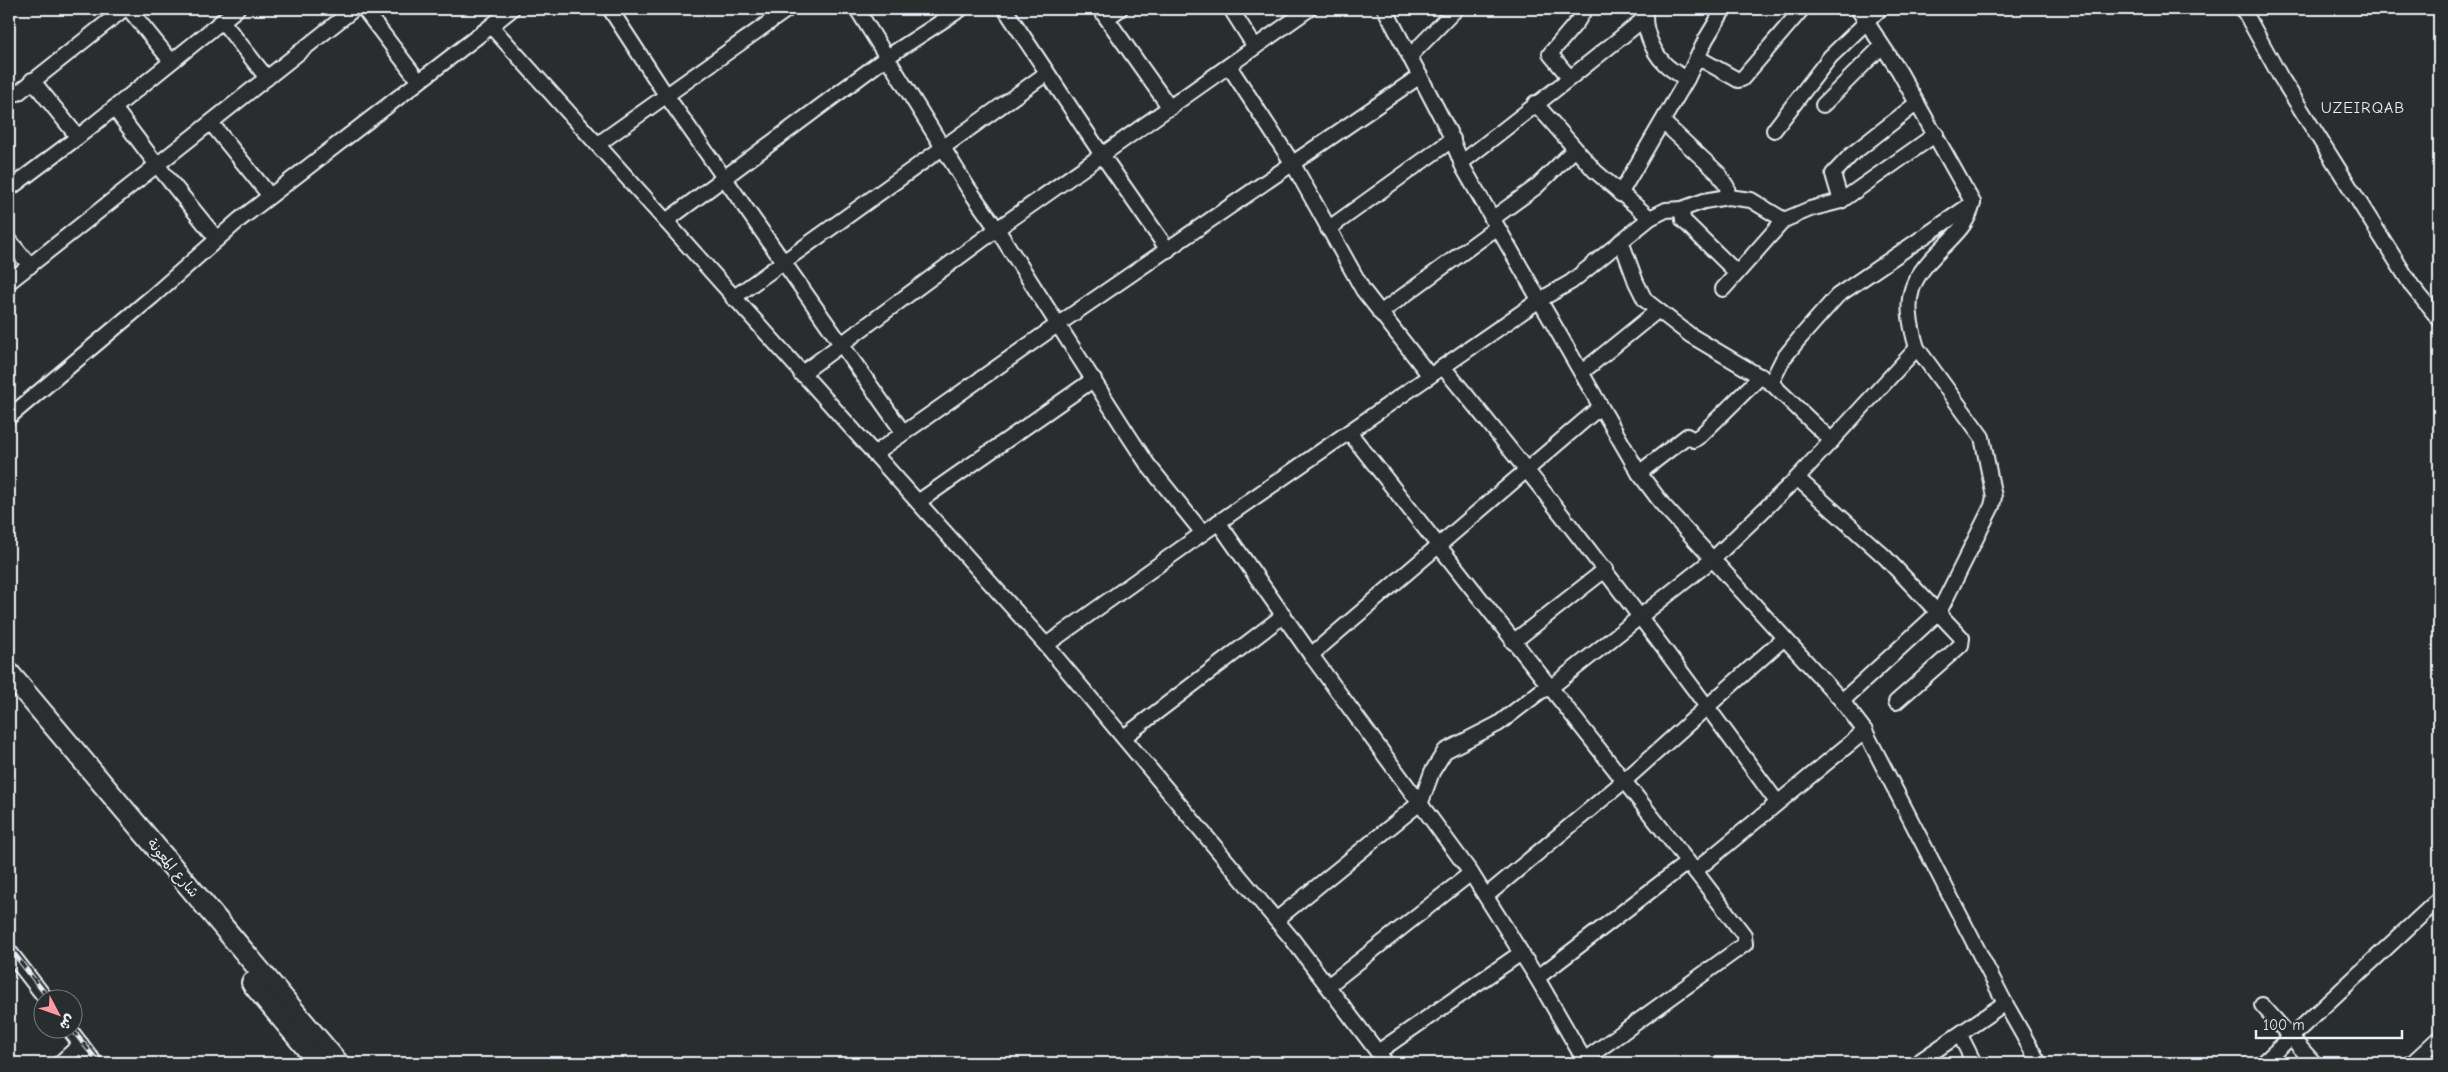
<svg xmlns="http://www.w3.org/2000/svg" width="2448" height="1072" font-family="'Comic Neue','Playpen Sans Arabic',sans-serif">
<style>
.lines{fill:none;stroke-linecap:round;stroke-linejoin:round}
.minor-casing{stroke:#e8f1f8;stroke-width:18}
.highway-casing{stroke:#e8f1f8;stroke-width:24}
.minor{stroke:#2a2d2e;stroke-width:14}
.highway{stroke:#2a2d2e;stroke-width:20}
.rail-casing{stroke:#e8f1f8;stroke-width:5}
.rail{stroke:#2a2d2e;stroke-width:3;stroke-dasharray:9;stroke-linecap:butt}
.labels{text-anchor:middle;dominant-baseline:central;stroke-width:4;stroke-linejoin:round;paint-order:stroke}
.street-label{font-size:14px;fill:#e8f1f8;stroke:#2a2d2e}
.quarter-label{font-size:16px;letter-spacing:1px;fill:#e8f1f8;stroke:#2a2d2e}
</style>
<rect width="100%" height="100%" fill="#2a2d2e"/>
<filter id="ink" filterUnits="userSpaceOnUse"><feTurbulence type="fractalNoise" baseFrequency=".02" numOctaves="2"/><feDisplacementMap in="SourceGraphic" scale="10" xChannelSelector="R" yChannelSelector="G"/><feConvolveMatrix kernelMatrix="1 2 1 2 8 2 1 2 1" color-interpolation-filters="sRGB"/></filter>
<g filter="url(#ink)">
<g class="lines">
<defs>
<g id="minor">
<path d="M129,9l42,52"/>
<path d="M364,9l54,71"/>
<path d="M512,9l-21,17 555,619 246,294 94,124"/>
<path d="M610,9l56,86 237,337"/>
<path d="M857,9l111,179 29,41 132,207 19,29 55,68"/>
<path d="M1005,9l97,146 66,95"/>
<path d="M1100,9l70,99"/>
<path d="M1231,9l24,38"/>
<path d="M1385,9l64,123 15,37 175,304 24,32 179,196 23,30 140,272 34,60"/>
<path d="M1646,9c-4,17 6,42 18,54 6,7 15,11 23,16l19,-40 18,-30"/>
<path d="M2243,9l37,67 132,210 27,33"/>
<path d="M1107,18l13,-9"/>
<path d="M222,21l45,57"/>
<path d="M1410,56l46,-47"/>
<path d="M1697,57l41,23 4,-1 60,-70"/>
<path d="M1229,66l64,98 70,126 67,86"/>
<path d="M1570,78l74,-59"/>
<path d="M32,80l46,57"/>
<path d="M9,93h9l106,-84"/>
<path d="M1535,103l60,68 55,47"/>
<path d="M1823,105l59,-59"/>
<path d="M114,108l43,57 60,74"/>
<path d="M1663,122l55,51 9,14 1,10"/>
<path d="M211,123l59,73"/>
<path d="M1774,130l56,-73 50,-48"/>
<path d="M598,144l190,-135"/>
<path d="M1461,163l109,-85 -20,-24 27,-32 8,-13"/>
<path d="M9,189l69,-52 159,-128"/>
<path d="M1620,194l67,-115"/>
<path d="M1841,201l-8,-27 18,-19 66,-52"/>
<path d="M1682,209l1,11 54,53"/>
<path d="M1492,219l44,-32 39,-38"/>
<path d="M666,221l221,-164 74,-48"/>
<path d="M1328,229l125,-90"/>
<path d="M9,240l21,26"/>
<path d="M1621,241l15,41 9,18 45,35 81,48 61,58"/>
<path d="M9,282l345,-273"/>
<path d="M1723,289l61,-69"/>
<path d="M733,298l314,-225"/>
<path d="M1380,313l116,-85"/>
<path d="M1443,367c117,141 226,287 334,435"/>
<path d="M1582,372l75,-61"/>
<path d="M801,374l196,-145 312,-220"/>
<path d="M1771,383l12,-24 16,-20 38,-43 136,-93"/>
<path d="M9,417l144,-121 86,-76 252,-194"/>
<path d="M1349,432l346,439 170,-140"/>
<path d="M874,454l183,-129 363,-249"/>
<path d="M1639,473l48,-37 7,4 7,-5 60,-59"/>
<path d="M1797,478l88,79 77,81 -1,7 -65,57"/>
<path d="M918,502l176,-123"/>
<path d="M1218,522l93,133 289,-248"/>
<path d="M1513,642l93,-73"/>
<path d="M1046,645l157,-112 335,-232 33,-19 79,-64 16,-8 16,-1 22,-8 24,-4 23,3 33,20 26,-11 31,-8 95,-67"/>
<path d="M1311,655l160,218 66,105 49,85"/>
<path d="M1842,701l97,-89 53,-106 2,-9 -12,-60 -65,-89"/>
<path d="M1124,737l160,-122"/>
<path d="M1486,896l138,-115 159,-142"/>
<path d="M1276,920l145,-118 11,-30 13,-21 53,-27 43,-33 9,-3 163,-129 84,-81 120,-130c-16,-54 -7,-69 31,-106 12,-12 21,-22 25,-39l-74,-132 -41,-62"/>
<path d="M9,951l38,49"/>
<path d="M1537,978l151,-116"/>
<path d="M1329,985l142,-112"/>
<path d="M2262,1005l52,58"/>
<path d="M70,1030l25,33"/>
<path d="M1960,1035l14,28"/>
<path d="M1378,1052l143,-99"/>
<path d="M60,1063l21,-19"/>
<path d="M1580,1063l165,-119 -1,-9 -49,-64"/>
<path d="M1917,1063l88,-60"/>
<path d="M2263,1063l176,-164"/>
<path d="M2412,1063l27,-25"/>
</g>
<g id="highway">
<path d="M9,673l329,390"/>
<path d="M252,983l67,80"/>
</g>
</defs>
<!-- minor casing -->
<use href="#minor" class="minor-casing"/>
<!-- highway casing -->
<use href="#highway" class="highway-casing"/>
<!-- minor -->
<use href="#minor" class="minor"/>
<!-- highway -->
<use href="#highway" class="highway"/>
<defs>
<g id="rail">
<path d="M9,947l41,53"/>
<path d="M72,1029l27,34"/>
</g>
</defs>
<!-- rail casing -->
<use href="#rail" class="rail-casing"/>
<!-- rail -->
<use href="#rail" class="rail"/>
</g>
</g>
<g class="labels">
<!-- street labels -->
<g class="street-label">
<text transform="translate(173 868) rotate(50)">شارع المعونة</text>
</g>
<!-- quarter labels -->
<g class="quarter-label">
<text x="2363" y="108">UZEIRQAB</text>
</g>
</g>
<!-- margin -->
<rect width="2448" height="1072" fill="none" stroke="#2a2d2e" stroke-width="30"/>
<rect x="15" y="15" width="2418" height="1042" fill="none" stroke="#e8f1f8" stroke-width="2" filter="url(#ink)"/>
<!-- north arrow -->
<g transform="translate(58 1014) rotate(131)"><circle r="24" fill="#2a2d2e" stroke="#767b7f"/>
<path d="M0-4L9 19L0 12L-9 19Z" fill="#ff9aa2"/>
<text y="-8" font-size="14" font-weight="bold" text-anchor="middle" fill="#e8f1f8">ش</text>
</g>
<!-- scale -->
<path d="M2256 1030v8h146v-8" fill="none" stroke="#e8f1f8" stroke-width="2.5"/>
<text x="2263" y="1030" font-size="15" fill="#e8f1f8" stroke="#2a2d2e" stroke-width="4" paint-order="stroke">100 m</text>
</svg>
